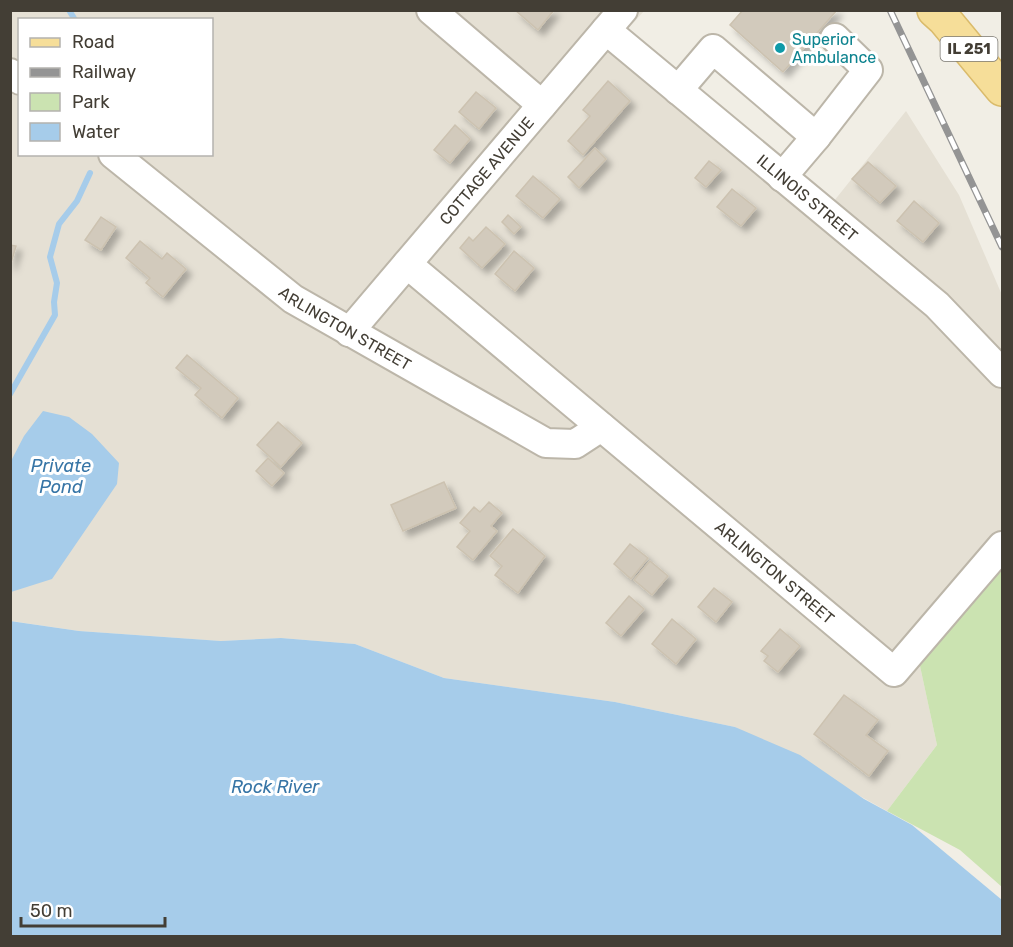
<svg xmlns="http://www.w3.org/2000/svg" width="1013" height="947" font-family="Rubik,sans-serif">
<style>
.residential{fill:#e5e0d4;fill-rule:evenodd}
.green{fill:#cbe3b1}
.water{fill:#a6ccea}
.lines{fill:none;stroke-linecap:round;stroke-linejoin:round}
.stream{stroke:#a6ccea;stroke-width:6}
.building{fill:#d2cabc;stroke:#ccc2b0;stroke-width:1.5;filter:url(#shadow)}
.minor-casing{stroke:#bcb6a9;stroke-width:32}
.major-casing{stroke:#dabb6b;stroke-width:36}
.minor{stroke:#fff;stroke-width:28}
.major{stroke:#f6de99;stroke-width:33}
.rail-casing{stroke:#949494;stroke-width:7}
.rail{stroke:#fff;stroke-width:4.5;stroke-dasharray:14;stroke-linecap:butt}
.culture-dot{fill:#0f9aa8;stroke:#fff;stroke-width:2}
.labels{text-anchor:middle;dominant-baseline:central;stroke-width:6;stroke-linejoin:round;paint-order:stroke}
.shield{fill:#fff;stroke:#7b7872;stroke-width:1.5}
.shield-label{font-size:15px;font-weight:bold;fill:#433e35}
.culture-label{font-size:16px;fill:#0d838f;stroke:#fff;text-anchor:start}
.street-label{font-size:16px;fill:#433e35;stroke:#fff}
.water-label{font-size:18px;font-style:italic;fill:#3775a6;stroke:#fff}
</style>
<defs>
<filter id="shadow"><feDropShadow dx="5.5" dy="5.5" stdDeviation="3" flood-color="#0004"/></filter>
</defs>
<rect width="100%" height="100%" fill="#f1eee5"/>
<!-- residential -->
<path class="residential" d="M10,11h634l-18,20 208,170 72,-90 53,84 43,100v263l-85,94 20,93 -50,66 -152,-84 -120,-25 -171,-24 -89,-34 -74,-6 -60,3 -142,-10 -68,-10zM20,20h192v134h-192z"/>
<!-- green -->
<path class="green" d="M1002,558v329l-42,-37 -73,-39 50,-66 -20,-93z"/>
<!-- water -->
<g class="water">
<path d="M43,411l26,6 23,17 27,29 -2,21 -65,95 -41,13v2v-133l13,-25z"/>
<path d="M10,621l69,10 142,10 60,-3 74,6 89,34 171,24 120,25 65,28 64,44 48,26 90,75v36h-991z"/>
</g>
<g class="lines">
<!-- stream -->
<g class="stream">
<path d="M69,10l6,10"/>
<path d="M10,394l45,-79 -1,-13 3,-19 -7,-26 9,-33 18,-23 13,-28"/>
</g>
</g>
<!-- building -->
<g class="building">
<path d="M515,10h39l-16,20z"/>
<path d="M743,10h94l-54,62 -53,-47z"/>
<path d="M608,81l22,20 -47,54 -15,-14 22,-25 -7,-6z"/>
<path d="M476,92l20,16 -17,21 -20,-17z"/>
<path d="M455,125l15,14 -20,24 -16,-13z"/>
<path d="M595,148l11,11 -27,29 -11,-11z"/>
<path d="M709,161l12,9 -15,17 -11,-9z"/>
<path d="M868,162l28,24 -16,17 -28,-24z"/>
<path d="M533,176l27,23 -17,19 -27,-22z"/>
<path d="M732,189l24,19 -15,18 -24,-19z"/>
<path d="M914,201l25,22 -16,19 -26,-21z"/>
<path d="M508,215l13,12 -7,7 -12,-12z"/>
<path d="M101,217l15,10 -15,23 -16,-10z"/>
<path d="M486,227l19,17 -23,24 -22,-20 9,-11 4,4z"/>
<path d="M140,241l22,18 5,-6 19,16 -23,28 -17,-14 4,-5 -24,-20z"/>
<path d="M10,245l6,1 -6,20z"/>
<path d="M514,251l20,17 -19,23 -20,-17z"/>
<path d="M187,355l51,43 -16,20 -27,-23 6,-7 -25,-20z"/>
<path d="M278,422l24,21 -21,24 -24,-22z"/>
<path d="M268,458l16,15 -12,13 -16,-15z"/>
<path d="M444,482l12,26 -53,23 -12,-26z"/>
<path d="M489,502l13,11 -11,13 6,5 -24,29 -16,-13 13,-16 -10,-8 14,-16 6,5z"/>
<path d="M513,529l32,27 -27,37 -23,-18 7,-9 -12,-10z"/>
<path d="M630,544l18,14 -17,21 -17,-15z"/>
<path d="M650,561l18,15 -16,19 -18,-15z"/>
<path d="M714,588l18,14 -16,20 -18,-15z"/>
<path d="M629,596l15,13 -23,27 -15,-13z"/>
<path d="M672,619l24,20 -20,25 -24,-20z"/>
<path d="M780,629l20,17 -22,26 -14,-11 4,-5 -7,-5z"/>
<path d="M844,695l34,25 -12,15 22,16 -19,25 -55,-42z"/>
</g>
<g class="lines">
<defs>
<g id="minor">
<path d="M431,10l111,95"/>
<path id="s1" d="M606,30l331,275 65,68"/>
<path d="M10,73l10,7"/>
<path d="M678,90l35,-41 103,88 -34,40"/>
<path d="M816,137l52,-67 -33,-32"/>
<path id="s2" d="M113,154l180,145 253,144 29,1 26,-17"/>
<path id="s3" d="M407,264l487,408 108,-126"/>
<path id="s4" d="M349,332l274,-322"/>
</g>
<path id="major" d="M934,10l10,9 58,70"/>
</defs>
<!-- minor casing -->
<use href="#minor" class="minor-casing"/>
<!-- major casing -->
<use href="#major" class="major-casing"/>
<!-- minor -->
<use href="#minor" class="minor"/>
<!-- major -->
<use href="#major" class="major"/>
<defs>
<path id="rail" d="M890,10l112,237"/>
</defs>
<!-- rail casing -->
<use href="#rail" class="rail-casing"/>
<!-- rail -->
<use href="#rail" class="rail"/>
</g>
<!-- markers -->
<circle class="culture-dot" cx="780" cy="48" r="6"/>
<g class="labels">
<!-- shield labels -->
<rect class="shield" x="940.5" y="37" width="57" height="24" rx="4.5"/>
<g class="shield-label">
<text x="969" y="49">IL 251</text>
</g>
<!-- culture labels -->
<g class="culture-label">
<text x="792" y="39">Superior<tspan x="792" dy="18">Ambulance</tspan></text>
</g>
<!-- street labels -->
<g class="street-label">
<text stroke="none"><textPath href="#s4" startOffset="212">COTTAGE AVENUE</textPath></text>
<text stroke="none"><textPath href="#s1" startOffset="262">ILLINOIS STREET</textPath></text>
<text stroke="none"><textPath href="#s2" startOffset="291">ARLINGTON STREET</textPath></text>
<text stroke="none"><textPath href="#s3" startOffset="480">ARLINGTON STREET</textPath></text>
</g>
<!-- water labels -->
<g class="water-label">
<text x="61" y="466">Private<tspan x="61" dy="21">Pond</tspan></text>
<text x="275" y="787">Rock River</text>
</g>
</g>
<!-- border -->
<rect width="1013" height="947" fill="none" stroke="#433e35" stroke-width="24"/>
<!-- legend -->
<rect x="18" y="18" width="195" height="138" fill="#ffffff" stroke="#b4b2ae" stroke-width="1.5"/>
<rect x="30" y="38" width="30" height="9" fill="#f6de99" stroke="#b4b2ae" stroke-width="1.5"/>
<text x="72" y="48" font-size="18" fill="#433e35">Road</text>
<rect x="30" y="68" width="30" height="9" fill="#949494" stroke="#b4b2ae" stroke-width="1.5"/>
<text x="72" y="78" font-size="18" fill="#433e35">Railway</text>
<rect x="30" y="93" width="30" height="18" fill="#cbe3b1" stroke="#b4b2ae" stroke-width="1.5"/>
<text x="72" y="108" font-size="18" fill="#433e35">Park</text>
<rect x="30" y="123" width="30" height="18" fill="#a6ccea" stroke="#b4b2ae" stroke-width="1.5"/>
<text x="72" y="138" font-size="18" fill="#433e35">Water</text>
<!-- scale -->
<path d="M21 917v9h144v-9" fill="none" stroke="#433e35" stroke-width="3"/>
<text x="30" y="917" font-size="18" fill="#433e35" stroke="#ffffff" stroke-width="4.5" paint-order="stroke">50 m</text>
</svg>
